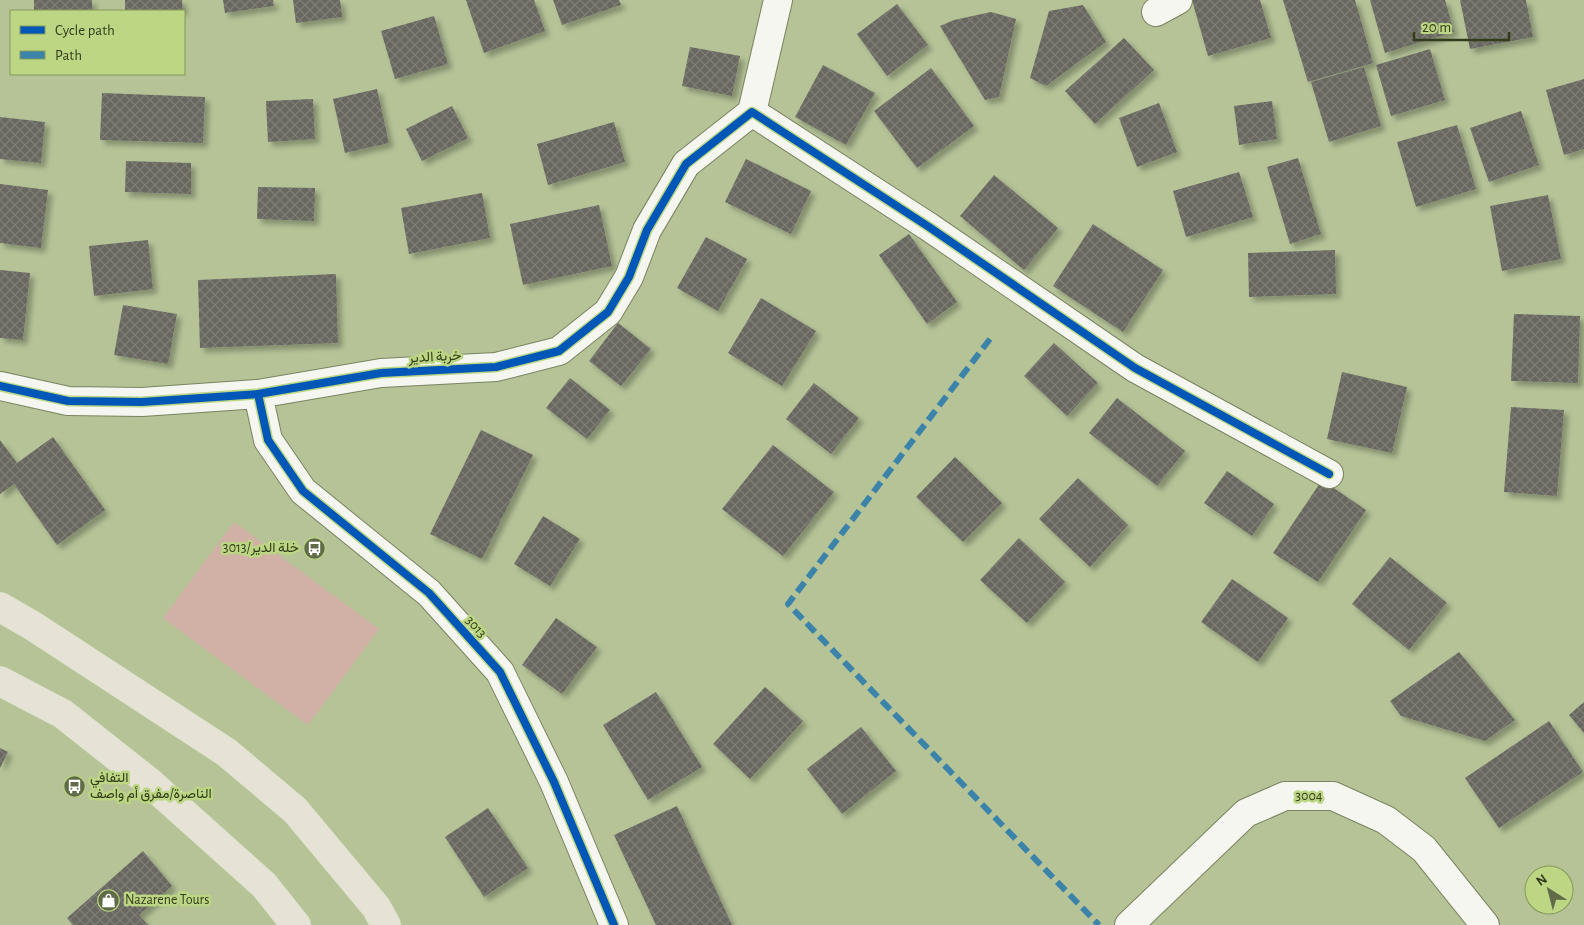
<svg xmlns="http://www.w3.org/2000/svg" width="1584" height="925" font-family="'Alegreya Sans',Vazirmatn,sans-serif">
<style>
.green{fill:#d1b0a6}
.building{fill:url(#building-cross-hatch);filter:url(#shadow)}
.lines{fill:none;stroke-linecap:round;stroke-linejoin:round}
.minor-casing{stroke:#7a8461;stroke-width:30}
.highway-casing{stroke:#dee4d0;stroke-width:30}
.minor{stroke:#f4f6ef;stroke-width:28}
.highway{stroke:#e6e2d5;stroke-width:28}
.quiet{stroke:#3b83a9;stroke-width:6;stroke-dasharray:12 6;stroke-linecap:butt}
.cycleway-casing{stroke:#bcd684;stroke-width:11}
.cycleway{stroke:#0057b8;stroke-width:8}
.labels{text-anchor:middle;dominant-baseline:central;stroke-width:5;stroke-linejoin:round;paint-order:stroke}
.street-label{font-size:14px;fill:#333d1c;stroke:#bcd684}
.poi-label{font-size:14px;fill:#333d1c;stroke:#bcd684;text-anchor:start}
</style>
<defs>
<pattern id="building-cross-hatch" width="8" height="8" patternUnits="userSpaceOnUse" patternTransform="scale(1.25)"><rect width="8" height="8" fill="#676760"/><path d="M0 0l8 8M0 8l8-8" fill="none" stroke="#7e7e77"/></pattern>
<filter id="shadow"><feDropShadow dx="4.5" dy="4.5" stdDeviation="2.5" flood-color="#0004"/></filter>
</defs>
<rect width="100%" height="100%" fill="#b5c397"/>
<!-- green -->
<path class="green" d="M234,522l145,107 -71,96 -145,-107z"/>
<!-- building -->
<g class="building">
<rect x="34" y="0" width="58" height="11"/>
<path d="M125,0h57l1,11h-58z"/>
<path d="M223,0h50l1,6 -49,7z"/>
<path d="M293,0h47l2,17 -46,6z"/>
<path d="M466,0h68l11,31 -61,22z"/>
<path d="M553,0h66l2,5 -59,20z"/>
<path d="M1192,0h68l11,38 -63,18z"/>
<path d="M1283,0h72l18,63 -65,19z"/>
<path d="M1370,0h75l9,32 -69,21z"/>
<path d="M1460,0h66l7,37 -63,12z"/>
<path d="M897,4l31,41 -41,31 -30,-42z"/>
<path d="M1083,5l23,37 -60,44 -16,-8 19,-67z"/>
<path d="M991,12l25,7 -17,78 -14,3 -45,-74 14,-6z"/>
<path d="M434,16l14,48 -53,15 -14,-48z"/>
<path d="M1124,38l30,32 -59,54 -30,-33z"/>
<path d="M690,47l50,9 -8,40 -50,-10z"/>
<path d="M1430,49l15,51 -54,16 -15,-51z"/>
<path d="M823,65l52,28 -29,52 -51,-28z"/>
<path d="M1364,67l17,59 -52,16 -18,-60z"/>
<path d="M931,68l43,58 -57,42 -43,-57z"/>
<path d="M1584,79v70l-20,6 -18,-65z"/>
<path d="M377,89l12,54 -44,10 -12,-54z"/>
<path d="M102,93l103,4 -2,46 -103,-3z"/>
<path d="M313,99l2,40 -47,3 -2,-41z"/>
<path d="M1272,101l5,38 -38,6 -5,-39z"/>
<path d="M1159,103l18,49 -40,15 -18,-49z"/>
<path d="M452,106l16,32 -46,23 -16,-32z"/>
<path d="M1521,111l18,54 -50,17 -19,-54z"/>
<path d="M0,117l45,5 -4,41 -41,-4z"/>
<path d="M614,122l11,40 -77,23 -11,-41z"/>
<path d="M1457,125l19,64 -60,18 -19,-65z"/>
<path d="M1298,158l23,76 -31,10 -23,-77z"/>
<path d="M746,159l65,32 -20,43 -66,-32z"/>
<path d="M126,161l65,2v31l-66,-2z"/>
<path d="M1239,172l14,45 -67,20 -13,-46z"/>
<path d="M994,175l64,53 -34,42 -64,-54z"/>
<path d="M0,184l48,6 -7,58 -41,-5z"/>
<path d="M258,187l57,1 -1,33 -57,-2z"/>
<path d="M482,193l8,45 -81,16 -8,-46z"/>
<path d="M1548,195l13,64 -59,12 -12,-65z"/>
<path d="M599,205l13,61 -89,19 -13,-61z"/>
<path d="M1093,224l70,46 -40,62 -70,-46z"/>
<path d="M909,234l48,68 -30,22 -48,-69z"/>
<path d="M706,237l41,22 -29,52 -41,-23z"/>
<path d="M148,240l5,49 -59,7 -5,-50z"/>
<path d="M1335,250l1,44 -87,3 -1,-44z"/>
<path d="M0,270l30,3 -7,67 -23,-2z"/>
<path d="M336,274l2,69 -138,5 -2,-68z"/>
<path d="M761,298l55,33 -34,55 -54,-33z"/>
<path d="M123,305l54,9 -9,50 -54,-9z"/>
<path d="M1514,314l66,2 -2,67 -67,-2z"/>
<path d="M618,323l33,26 -30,37 -32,-25z"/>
<path d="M1054,343l44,40 -31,33 -43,-40z"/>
<path d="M1342,372l65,15 -15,66 -65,-14z"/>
<path d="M570,378l40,32 -23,29 -41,-31z"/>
<path d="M814,383l45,35 -28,36 -45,-35z"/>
<path d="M1117,398l68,53 -28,35 -68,-53z"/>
<path d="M1511,407l53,3 -7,86 -53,-4z"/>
<path d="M481,430l52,25 -51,104 -52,-25z"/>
<path d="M53,437l52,73 -48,35 -43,-61 -14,10v-54l17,23z"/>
<path d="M773,445l61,47 -51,64 -61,-47z"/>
<path d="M955,457l47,46 -39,39 -47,-45z"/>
<path d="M1227,471l47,33 -22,32 -48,-33z"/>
<path d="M1078,478l50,47 -38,42 -51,-48z"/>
<path d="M1322,480l44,30 -48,72 -45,-29z"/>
<path d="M543,516l37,23 -30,47 -36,-22z"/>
<path d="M1019,538l46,44 -38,41 -47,-43z"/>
<path d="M1390,557l57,46 -38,47 -57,-46z"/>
<path d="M1232,579l56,39 -30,44 -57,-40z"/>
<path d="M556,618l41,29 -35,47 -40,-29z"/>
<path d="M1459,652l56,68 -30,21 -84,-25 -11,-15z"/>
<path d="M765,687l38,34 -53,58 -37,-35z"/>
<path d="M656,692l46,75 -54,33 -45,-75z"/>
<path d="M1584,702v31l-15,-18z"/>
<path d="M1549,721l34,51 -84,56 -34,-50z"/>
<path d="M861,727l35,44 -54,43 -35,-45z"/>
<path d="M0,748l8,4 -8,16z"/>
<path d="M677,806l55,119h-76l-42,-90z"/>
<path d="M488,808l40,60 -44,29 -39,-60z"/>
<path d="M143,851l29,35 -33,29 9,10h-75l-6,-7z"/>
</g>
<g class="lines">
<defs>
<g id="minor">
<path d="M1156,12l22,-12"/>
<path d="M752,112l177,115 206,141 194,106"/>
<path d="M752,112l26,-112"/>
<path d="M0,386l68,15 74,1 116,-8 123,-21 115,-6 63,-16 49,-39 21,-35 18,-47 39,-66 66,-52"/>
<path d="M258,394l10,46 35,51 126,102 71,79 54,110 60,143"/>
<path d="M1129,925l117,-112 39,-17h48l53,24 38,29 61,76"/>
</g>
<g id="highway">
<path d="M0,607l33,19 193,126 69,58 81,97 10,18"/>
<path d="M0,681l63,33 86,68 115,103 32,40"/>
</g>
</defs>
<!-- minor casing -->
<use href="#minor" class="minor-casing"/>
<!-- highway casing -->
<use href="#highway" class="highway-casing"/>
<!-- minor -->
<use href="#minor" class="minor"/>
<!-- highway -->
<use href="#highway" class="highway"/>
<!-- quiet -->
<path class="quiet" d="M990,339l-202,265 311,321"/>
<defs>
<g id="cycleway">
<path d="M0,386l68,15 74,1 116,-8 123,-21 115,-6 63,-16 49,-39 21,-35 18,-47 39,-66 66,-52 177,115 206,141 194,106"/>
<path d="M258,394l10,46 35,51 126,102 71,79 54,110 60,143"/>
</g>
</defs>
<!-- cycleway casing -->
<use href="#cycleway" class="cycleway-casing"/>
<!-- cycleway -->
<use href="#cycleway" class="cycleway"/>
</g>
<!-- icons -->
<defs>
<symbol id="bus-disc" viewBox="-11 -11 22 22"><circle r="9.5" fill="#606c47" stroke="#bcd684"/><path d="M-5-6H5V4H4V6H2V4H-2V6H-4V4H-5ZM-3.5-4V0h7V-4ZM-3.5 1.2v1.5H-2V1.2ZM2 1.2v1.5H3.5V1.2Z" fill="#fff"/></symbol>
<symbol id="shop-disc" viewBox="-11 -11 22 22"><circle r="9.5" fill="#606c47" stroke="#bcd684"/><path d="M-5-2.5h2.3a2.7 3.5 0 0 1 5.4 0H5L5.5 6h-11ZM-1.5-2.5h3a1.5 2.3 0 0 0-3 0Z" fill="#fff"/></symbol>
</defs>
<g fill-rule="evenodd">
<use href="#bus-disc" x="302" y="536" width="25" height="25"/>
<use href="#bus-disc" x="62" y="774" width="25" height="25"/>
<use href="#shop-disc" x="96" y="888" width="25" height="25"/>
</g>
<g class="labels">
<!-- street labels -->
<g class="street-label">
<text transform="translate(435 357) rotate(-3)">خربة الدير</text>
<text transform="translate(476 627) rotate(48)">3013</text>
<text transform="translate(1309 796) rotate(1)">3004</text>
</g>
<!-- poi labels -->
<g class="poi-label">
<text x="299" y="548" text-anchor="end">3013/خلة الدير</text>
<text x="90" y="778">التفافي<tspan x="90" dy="16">الناصرة/مفرق أم واصف</tspan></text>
<text x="125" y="900">Nazarene Tours</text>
</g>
</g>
<!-- legend -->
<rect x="10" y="10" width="175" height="65" fill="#bcd684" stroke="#85995a"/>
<rect x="20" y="26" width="25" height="8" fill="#0057b8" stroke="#85995a"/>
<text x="55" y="35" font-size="15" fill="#333d1c">Cycle path</text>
<rect x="20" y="51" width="25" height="8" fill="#3b83a9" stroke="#85995a"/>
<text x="55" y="60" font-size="15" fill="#333d1c">Path</text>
<!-- north arrow -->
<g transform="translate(1549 890) rotate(324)"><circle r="24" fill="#bcd684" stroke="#85995a"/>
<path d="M0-4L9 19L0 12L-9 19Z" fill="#606c47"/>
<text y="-8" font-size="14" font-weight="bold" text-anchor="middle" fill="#333d1c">N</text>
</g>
<!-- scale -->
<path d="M1414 32v8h95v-8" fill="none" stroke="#333d1c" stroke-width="2.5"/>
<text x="1422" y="32" font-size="15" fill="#333d1c" stroke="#bcd684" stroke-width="4" paint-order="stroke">20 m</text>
</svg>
